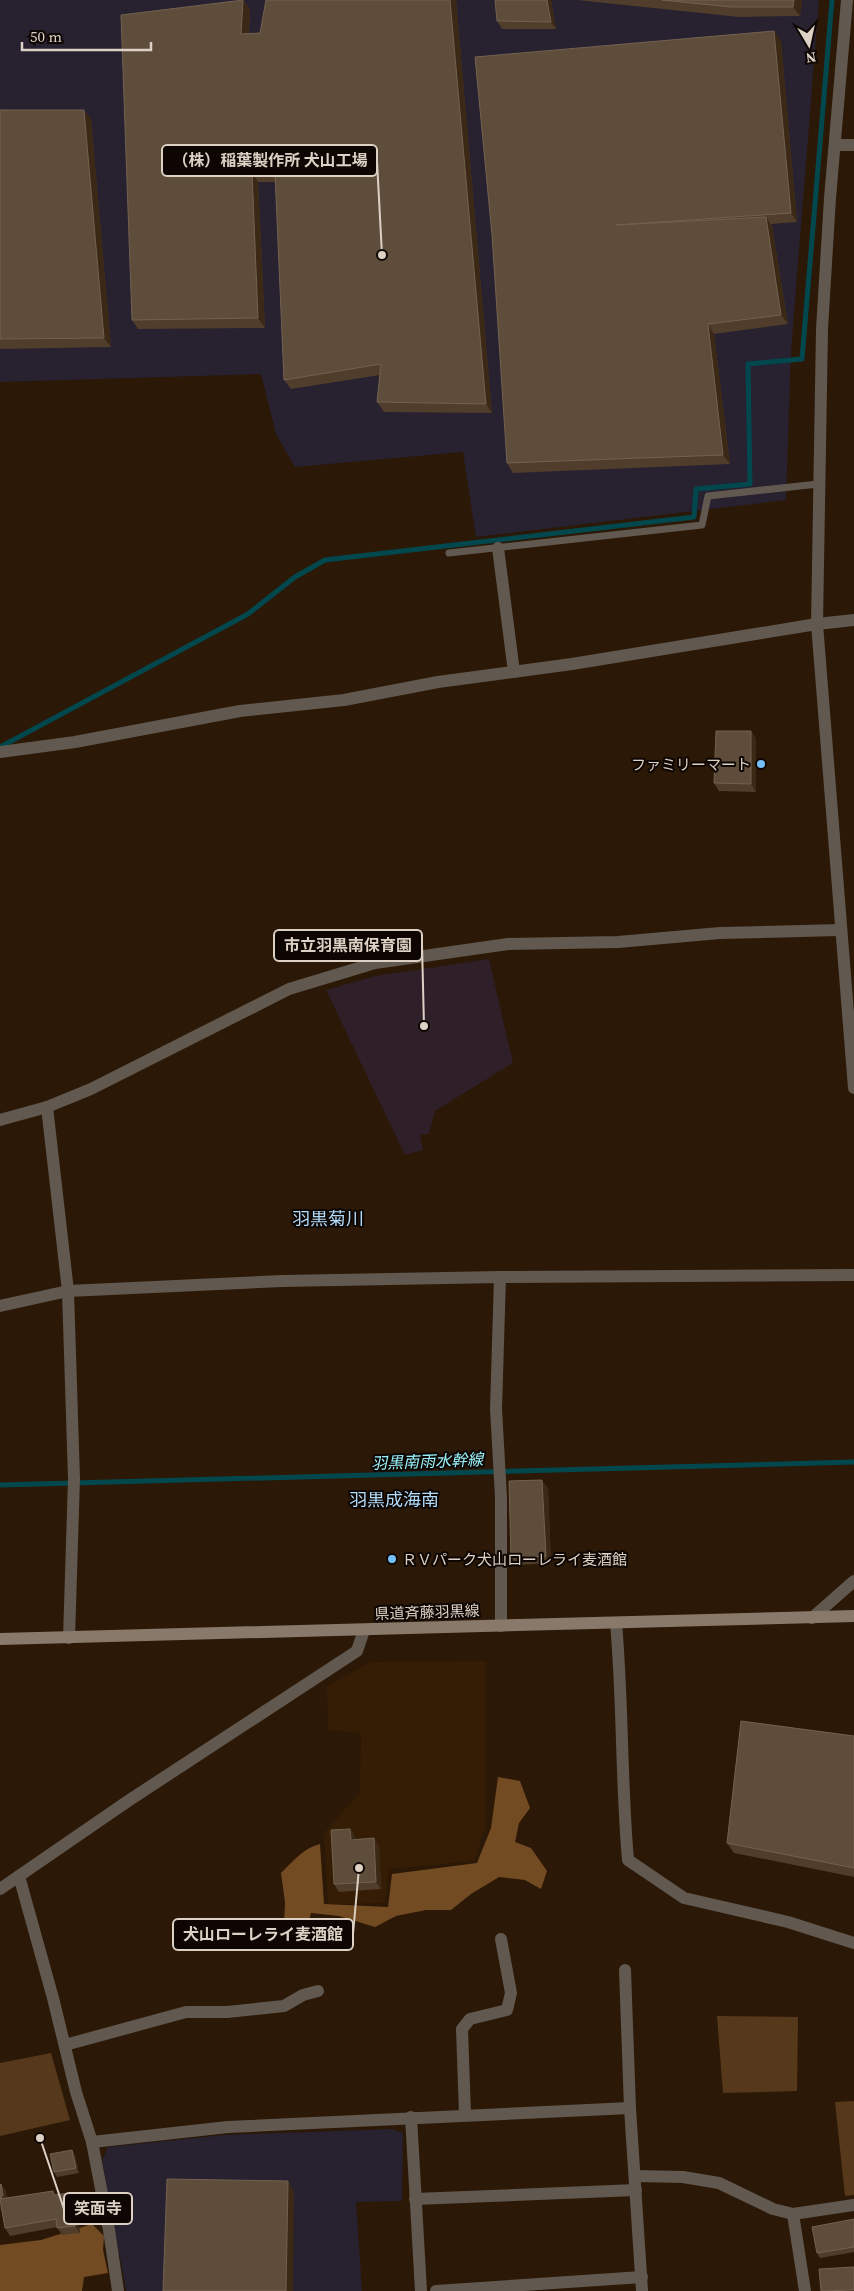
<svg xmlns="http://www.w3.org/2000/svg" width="854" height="2291" font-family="'Source Serif 4','Noto Sans JP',serif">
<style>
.built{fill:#351d05}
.industrial{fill:#272130}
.education{fill:#2e1f29}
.green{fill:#56381b}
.forest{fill:#734b22}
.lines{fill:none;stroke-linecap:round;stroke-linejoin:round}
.stream{stroke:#00484e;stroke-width:5}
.service{stroke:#61584f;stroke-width:7}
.minor{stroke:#61584f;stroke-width:12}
.tertiary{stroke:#61584f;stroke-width:12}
.secondary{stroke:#88796a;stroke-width:12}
.wall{fill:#503d2b}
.shaded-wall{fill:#3b2815}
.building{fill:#5f4d3b;stroke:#736251}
.poi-dot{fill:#76c0f7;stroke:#0d0602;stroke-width:2}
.labels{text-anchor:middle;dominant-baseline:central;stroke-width:4;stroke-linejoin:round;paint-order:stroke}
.poi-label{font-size:15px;fill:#ddd1c5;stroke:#0d0602;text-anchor:end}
.street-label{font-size:15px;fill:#ddd1c5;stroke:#0d0602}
.water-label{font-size:16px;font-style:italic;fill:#9af3fc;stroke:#0d0602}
.quarter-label{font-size:18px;fill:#b2daf9;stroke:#0d0602}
.leader{fill:none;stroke:#ddd1c5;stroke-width:2}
.callout-dot{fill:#ddd1c5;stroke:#0d0602;stroke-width:2}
.callout{fill:#0d0602;stroke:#ddd1c5;stroke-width:2}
.callout-label{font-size:16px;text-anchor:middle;font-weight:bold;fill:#ddd1c5}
</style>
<rect width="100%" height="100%" fill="#2b1806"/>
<!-- built -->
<path class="built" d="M486,1661v164l-12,36 -85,8 -4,34 -57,1 -4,-71 36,-40 1,-60 -33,-3 -1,-44 44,-24z"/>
<!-- industrial -->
<g class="industrial">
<path d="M0,0h819l-28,351 -5,149 -310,37 -13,-85 -168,15 -19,-33 -15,-60 -261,8z"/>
<path d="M391,2129l12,4 -1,68 -46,1 6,89h-236l-24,-131 6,-13 116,-12z"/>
</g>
<!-- education -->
<path class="education" d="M489,959l24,104 -78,48 -6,23 -9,1 3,15 -18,5 -79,-165 49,-14z"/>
<!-- green -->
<g class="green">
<path d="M717,2016l81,1 -1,74 -74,2z"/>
<path d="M51,2053l19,67 -70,16v-73z"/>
<path d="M854,2101v94l-9,1 -10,-94z"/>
</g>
<!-- forest -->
<g class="forest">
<path d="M498,1777l22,4 10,27 -11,15 -4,19 16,6 16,23 -6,18 -16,-9 -26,-3 -28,17 -20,16h-25l-30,6 -21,11 -36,-11 -28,-3 -4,16 -23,-4 1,-23 -4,-29c11,-11 24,-26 39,-29l4,60 64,3 4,-33 85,-11 14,-35z"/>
<path d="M92,2224l12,12 -1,14 5,23 -24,4 -2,14h-82v-46l41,-5z"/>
</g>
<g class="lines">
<!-- stream -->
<g class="stream">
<path d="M0,747l248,-133 47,-37 30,-17 369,-43 2,-28 54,-5 -2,-120 54,-5 30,-359"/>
<path d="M0,1485l854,-23"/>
</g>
<!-- service -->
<path class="service" d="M449,553l253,-28 6,-29 110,-12"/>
<!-- minor -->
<g class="minor">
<path d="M835,145h19"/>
<path d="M498,548l16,124"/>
<path d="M0,752l75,-10 165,-31 104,-11 94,-18 134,-18 245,-40 37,-4"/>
<path d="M47,1107l21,184 6,188 -5,159"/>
<path d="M0,1120l47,-13 44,-18 198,-100 86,-26 133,-19 110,-2 102,-9 120,-3"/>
<path d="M500,1277l-4,132 5,88v129"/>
<path d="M0,1306l68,-15 214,-10 218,-4 354,-2"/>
<path d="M812,1618l42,-37"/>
<path d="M616,1623c7,79 5,158 12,237l56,38 104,24 66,21"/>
<path d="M19,1876l34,122 23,94 16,50 17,88 9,61"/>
<path d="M0,1889l128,-88 229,-150 7,-21"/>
<path d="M625,1970l5,138 12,183"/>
<path d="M65,2045l121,-33h41l57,-6 19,-11 15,-4"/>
<path d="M465,2115l-3,-86 8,-10 37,-9 4,-17 -10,-54"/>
<path d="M411,2117l10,174"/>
<path d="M92,2142l136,-15 402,-19"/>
<path d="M635,2176l48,1 36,6 54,26 20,5 61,-9"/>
<path d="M415,2199l221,-9"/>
<path d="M793,2214l12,77"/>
<path d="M436,2291l206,-14"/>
</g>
<!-- tertiary -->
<path class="tertiary" d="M847,0l-17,198 -8,131 -5,295 37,464"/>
<!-- secondary -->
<path class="secondary" d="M0,1639l854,-23"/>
</g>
<!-- wall -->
<g class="wall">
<path d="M243,0l7,10 -1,23h11l6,-33h190l36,413 -108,-1 -7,-10 3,-27 -89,14 -7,-9 -8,-198h-18l7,146 -127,1 -6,-9z"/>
<path d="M551,0l5,29h-54l-5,-8z"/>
<path d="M577,0h225l-2,16 -61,1z"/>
<path d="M781,41l16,181 -26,2 1,2 16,98 -74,10 16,130 -217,9 -6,-10 -15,-228z"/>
<path d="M0,110l91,9 20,228 -111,2z"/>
<path d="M751,731l5,8v53l-37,-1 -5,-8z"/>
<path d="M548,1488l3,75 -34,2 -6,-7z"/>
<path d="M854,1736v141l-120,-24 -7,-10z"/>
<path d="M350,1829l5,7v3l19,-1 5,8 2,43 -42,3 -5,-8z"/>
<path d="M72,2150l3,5 4,18 -22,4 -3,-5z"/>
<path d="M5,2189l2,9 46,-7 2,4 20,6 5,32 -18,2 -5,-8 -47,9 -5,-8 -4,-20 -1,1z"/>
<path d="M854,2219v33l-34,6 -3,-5z"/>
</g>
<!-- shaded-wall -->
<g class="shaded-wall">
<path d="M243,0l7,10 -2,33 -7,-9z"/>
<path d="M450,0h6l36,413 -6,-9z"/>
<path d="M547,0h4l5,29 -5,-7z"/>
<path d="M794,0h8l-2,16 -7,-9z"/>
<path d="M774,31l7,10 16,181 -6,-9z"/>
<path d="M84,110l7,9 20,228 -7,-9z"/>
<path d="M252,172l6,10 7,146 -7,-10z"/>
<path d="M766,217l6,9 16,98 -7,-9z"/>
<path d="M708,324l6,10 16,130 -7,-9z"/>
<path d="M751,731l5,8v53l-5,-8z"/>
<path d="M542,1480l6,8 3,75 -5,-7z"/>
<path d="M350,1829l5,7 1,11 -5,-7z"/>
<path d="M374,1838l5,8 2,43 -5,-7z"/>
<path d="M72,2150l3,5 4,18 -3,-5z"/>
<path d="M288,2181l6,10 -1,100h-7z"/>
<path d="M1,2184l4,5 2,11 -7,9z"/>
<path d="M70,2193l5,8 5,32 -5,-7z"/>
</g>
<!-- building -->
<g class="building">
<path d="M243,0l-2,34 19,-1 6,-33h184l36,404 -109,-2 4,-38 -97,16 -9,-207 -23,-1 6,146 -126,2 -11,-305z"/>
<path d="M495,0h52l4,22 -54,-1z"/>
<path d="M662,0h132l-1,7h-61z"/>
<path d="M774,31l17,182 -175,12 150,-8 15,98 -73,9 15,131 -216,8 -15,-228 -17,-178z"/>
<path d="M0,110h84l20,228 -104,1z"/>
<path d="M716,731h35v53l-37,-1z"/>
<path d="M542,1480l4,76 -35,2 -2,-77z"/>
<path d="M741,1721l113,15v132l-127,-25z"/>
<path d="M350,1829l1,11 23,-2 2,44 -42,2 -3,-54z"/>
<path d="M72,2150l4,18 -22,4 -4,-18z"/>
<path d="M167,2179l121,2 -2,110h-123z"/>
<path d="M1,2184l2,11 -3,5v-15z"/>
<path d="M53,2191l1,4 16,-2 5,33 -18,2 -1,-9 -51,9 -5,-29z"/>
<path d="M854,2219v28l-37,6 -5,-26z"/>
<path d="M854,2267v23l-33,1 -2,-22z"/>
</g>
<!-- markers -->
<g class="poi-dot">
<circle cx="761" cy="764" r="5"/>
<circle cx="392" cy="1559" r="5"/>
</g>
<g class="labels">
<!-- poi labels -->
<g class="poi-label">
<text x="751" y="764">ファミリーマート</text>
<text x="402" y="1559" text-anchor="start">ＲＶパーク犬山ローレライ麦酒館</text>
</g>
<!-- street labels -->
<g class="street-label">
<text transform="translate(427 1612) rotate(-2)">県道斉藤羽黒線</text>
</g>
<!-- water labels -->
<g class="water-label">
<text transform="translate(427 1461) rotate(-2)">羽黒南雨水幹線</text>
</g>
<!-- quarter labels -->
<g class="quarter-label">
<text x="328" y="1218">羽黒菊川</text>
<text x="394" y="1499">羽黒成海南</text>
</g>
</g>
<!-- callouts -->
<path class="leader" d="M382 255L377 161M424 1026L422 945M359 1868L353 1934M40 2138L64 2209"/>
<g class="callout-dot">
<circle cx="382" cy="255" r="5"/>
<circle cx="424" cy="1026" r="5"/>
<circle cx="359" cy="1868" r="5"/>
<circle cx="40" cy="2138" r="5"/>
</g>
<g class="callout">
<rect x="162" y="145" width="215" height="31" rx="5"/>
<rect x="274" y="930" width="148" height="31" rx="5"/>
<rect x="173" y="1919" width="180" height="31" rx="5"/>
<rect x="64" y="2193" width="68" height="31" rx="5"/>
</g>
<g class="callout-label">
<text x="270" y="166">（株）稲葉製作所 犬山工場</text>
<text x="348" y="951">市立羽黒南保育園</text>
<text x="263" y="1940">犬山ローレライ麦酒館</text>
<text x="98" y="2214">笑面寺</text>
</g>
<!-- north arrow -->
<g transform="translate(809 45) rotate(171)" stroke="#0d0602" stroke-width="4" paint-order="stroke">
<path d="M0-4L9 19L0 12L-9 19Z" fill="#ddd1c5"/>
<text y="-8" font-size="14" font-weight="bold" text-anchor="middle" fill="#ddd1c5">N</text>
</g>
<!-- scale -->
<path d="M22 42v8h129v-8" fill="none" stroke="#ddd1c5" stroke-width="2.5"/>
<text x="30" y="42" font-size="15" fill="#ddd1c5" stroke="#0d0602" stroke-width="4" paint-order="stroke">50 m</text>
</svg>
